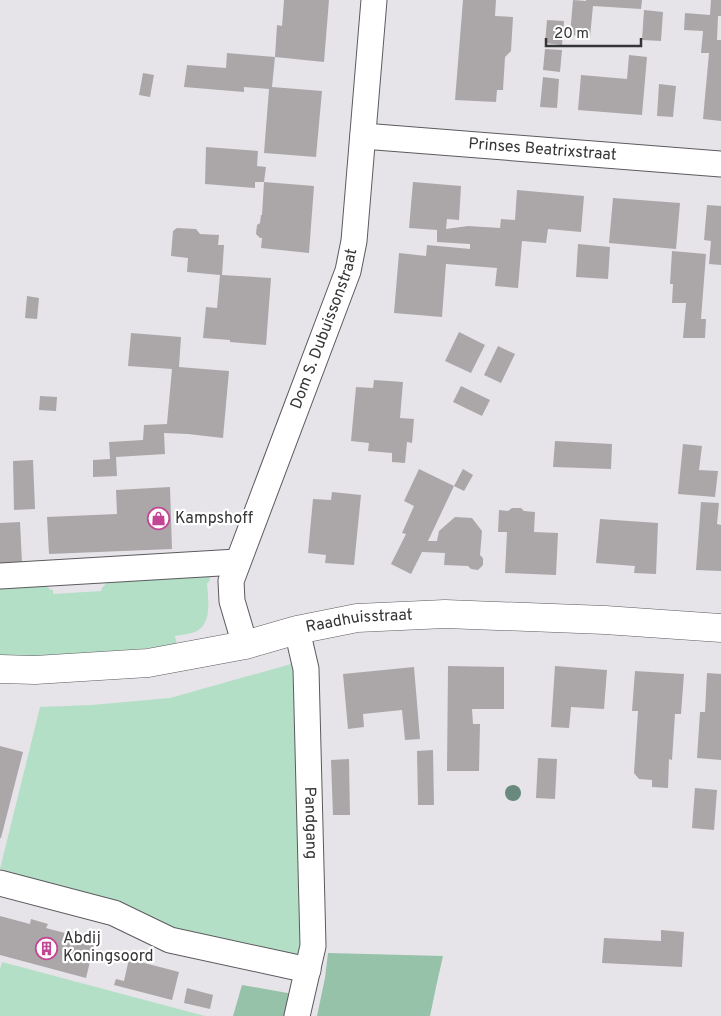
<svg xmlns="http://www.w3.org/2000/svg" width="721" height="1016" font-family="Overpass,sans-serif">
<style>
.green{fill:#b3dfc6}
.forest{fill:#95c2a8}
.building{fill:#aba7a9}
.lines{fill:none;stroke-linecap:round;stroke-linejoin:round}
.street-casing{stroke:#5c5a5e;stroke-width:27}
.secondary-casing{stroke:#5c5a5e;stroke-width:29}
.street{stroke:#fff;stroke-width:25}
.secondary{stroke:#fff;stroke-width:28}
.tree{fill:#69897e}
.labels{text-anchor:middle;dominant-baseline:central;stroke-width:4.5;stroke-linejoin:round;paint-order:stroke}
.street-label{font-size:16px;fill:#353436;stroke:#fff}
.poi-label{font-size:16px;fill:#353436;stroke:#fff;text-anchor:start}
</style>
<rect width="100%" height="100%" fill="#e6e4e9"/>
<!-- green -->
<g class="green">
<path d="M211,575l-2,7 -2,1c1,16 6,41 -12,49 -6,2 -14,3 -20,4l2,8c-59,10 -118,13 -177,12v-72l41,-2 10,8h2v4l48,-3 1,-3 8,-9z"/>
<path d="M291,664l3,11 9,267 -4,16 -125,-27 -63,-28 -111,-34 40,-162 52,-2 78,-7z"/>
<path d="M2,962l203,54h-205v-47z"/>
</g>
<!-- forest -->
<g class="forest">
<path d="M328,953l115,3 -7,31 -6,29h-113l8,-38z"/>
<path d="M242,985l51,9 -7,22h-53z"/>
</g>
<!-- building -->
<g class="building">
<path d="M284,0h45l-5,62 -49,-5 2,-32 5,1z"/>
<path d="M463,0h33l-1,16 18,1 -2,34 -6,6 -2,33h-6l-1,12 -41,-2z"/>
<path d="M573,0l13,1v-1h56l-1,9 -48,-3 -3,31 -20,-2z"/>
<path d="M711,0h10v16h-3l-1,24h4v81l-18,-2 6,-66h-8l2,-22 -19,-1 1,-17 25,2z"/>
<path d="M644,10l19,2 -2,29 -19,-1z"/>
<path d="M547,20l17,1 -2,24 -17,-2z"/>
<path d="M545,49l17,1 -2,22 -17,-2z"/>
<path d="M227,53l48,4 -3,30 50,4 -6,66 -52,-4 5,-64 -25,-2v5l-60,-5 3,-22 39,3z"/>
<path d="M629,55l18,2 -5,58 -64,-5 3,-35 46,4z"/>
<path d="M143,73l11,2 -4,22 -11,-2z"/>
<path d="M543,77l16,2 -2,29 -17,-1z"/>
<path d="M659,84l17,2 -3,31 -16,-1z"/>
<path d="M206,147l52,4 -1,15 9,1 -2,15h-9v6l-50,-4z"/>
<path d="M264,182l50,4 -5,67 -48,-5 1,-10h-2l-4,-4 1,-9 3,-2 1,-8h1z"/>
<path d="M413,182l48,4 -2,34 -12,-1 -1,10 22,-3 32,2 1,-9 14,1 2,-30 67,6 -3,36 -33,-3 -2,14 -24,-2 -4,47 -23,-2 2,-18 -51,-4 -4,53 -48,-4 5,-60 27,3 1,-11 43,4v-5l-33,-2v-12l-28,-2z"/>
<path d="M613,198l67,5 -4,46 -67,-6z"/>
<path d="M707,205l14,1v59l-12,-1 2,-23 -7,-1z"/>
<path d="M177,228l19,1 4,5 19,1 -1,10h6l-2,30 49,3 -5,67 -36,-3v-2l-27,-2 3,-31 11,1 3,-33 -33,-3 1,-14 -17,-2 2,-25z"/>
<path d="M578,244l32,3 -2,32 -32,-2z"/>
<path d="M672,251l34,3 -5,65h5l-1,19h-22l3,-35h-14l1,-19h-3z"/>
<path d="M27,296l12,2 -2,21 -12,-1z"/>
<path d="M459,332l26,13 -14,28 -26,-12z"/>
<path d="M131,333l50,4 -2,30 50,4 -6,67 -35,-4 -24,-1 1,21 -49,3 1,19 -24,1v-17l17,-1 -1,-17 34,-2 1,-15 23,-1 5,-55 -44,-3z"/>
<path d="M498,346l17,8 -14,29 -17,-8z"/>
<path d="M374,380l29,2 -3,36 14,1 -2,24 -5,-1 -2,21 -13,-1v-9l-24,-2 1,-8 -18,-2 5,-54 17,1z"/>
<path d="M461,386l29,14 -8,16 -29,-14z"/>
<path d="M40,396l17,1 -1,14 -17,-1z"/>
<path d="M555,441l57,3 -1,25 -58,-2z"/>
<path d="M683,444l19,2 -3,24 19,1 -3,26 -37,-3z"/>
<path d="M33,460l2,49 -21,1 -1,-49z"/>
<path d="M419,469l35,17 9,-17 10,6 -9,16 -10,-5 -26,55h9l2,-10 16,-14 17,1 10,13 -2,24 3,3v7l-5,5 -7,-1 -3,-3 -24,-1 1,-12 -23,-1 -11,22 -20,-10 15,-30 -4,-1 12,-27 -10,-5z"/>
<path d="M170,487l2,62 -123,5 -2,-37 70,-3 -1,-24z"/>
<path d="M332,492l29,3 -7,70 -29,-2 1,-8 -18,-2 5,-54 18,1z"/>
<path d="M701,502l18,1 -2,21 4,1v46l-25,-1z"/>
<path d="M512,508h9l3,3 11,1 -1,20 24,1 -2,42 -51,-2 2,-41h-9l1,-22 9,1z"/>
<path d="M600,519l58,4 -2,51 -22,-1 1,-7 -39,-3z"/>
<path d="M20,522l2,41 -22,1v-41z"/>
<path d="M448,666l56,1v42h-32l1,15h7l-1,47h-32z"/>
<path d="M555,666l52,4 -3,39 -33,-2 -2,21 -18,-1z"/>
<path d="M414,667l6,72 -15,1 -3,-30 -39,4 1,13 -16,2 -5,-55z"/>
<path d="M635,671l49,3 -3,40h-6l-3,46 -3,-1 -1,29 -16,-1v-7l-13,-1 -5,-6 4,-62h-6z"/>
<path d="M707,673l14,1v86l-24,-2 3,-46h5z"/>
<path d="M0,746l23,6 -22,86h-1z"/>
<path d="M433,750l1,55h-16l-1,-54z"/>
<path d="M538,758l19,1 -2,40 -19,-1z"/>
<path d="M349,759l1,56h-17l-2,-55z"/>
<path d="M695,788l22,2 -3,40 -22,-2z"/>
<path d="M0,916l30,8 1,-5 17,5 -2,4 49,13 -9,37 -86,-23z"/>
<path d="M661,930l23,2 -2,35 -80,-4 2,-25 57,3z"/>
<path d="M129,959l50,13 -7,28 -58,-15 2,-6 8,2z"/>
<path d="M187,988l26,7 -3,14 -26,-6z"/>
</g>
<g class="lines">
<defs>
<g id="street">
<path id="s1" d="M363,136l358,28"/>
<path d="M0,576l237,-14"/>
<path id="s2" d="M297,630l9,39 7,277 -16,70"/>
<path id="s3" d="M245,645l-13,-44 -1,-20 117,-310 6,-30 20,-241"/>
<path d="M0,883l114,30 56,27 138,30"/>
</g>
<g id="secondary">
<path id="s4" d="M0,669l35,1 113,-7 97,-18 52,-15 60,-12 88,-4 160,6 116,8"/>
</g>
</defs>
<!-- street casing -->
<use href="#street" class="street-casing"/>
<!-- secondary casing -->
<use href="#secondary" class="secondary-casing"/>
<!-- street -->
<use href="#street" class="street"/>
<!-- secondary -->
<use href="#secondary" class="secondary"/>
</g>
<!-- trees -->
<circle class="tree" cx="513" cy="793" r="8"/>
<!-- icons -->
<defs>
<symbol id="shop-ring" viewBox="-11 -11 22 22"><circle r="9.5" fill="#fff" stroke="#c34593" stroke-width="1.5"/><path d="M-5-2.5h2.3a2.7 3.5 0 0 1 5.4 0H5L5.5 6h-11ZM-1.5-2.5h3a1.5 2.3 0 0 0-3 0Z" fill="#c34593"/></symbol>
<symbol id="building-ring" viewBox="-11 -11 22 22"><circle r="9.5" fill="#fff" stroke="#c34593" stroke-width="1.5"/><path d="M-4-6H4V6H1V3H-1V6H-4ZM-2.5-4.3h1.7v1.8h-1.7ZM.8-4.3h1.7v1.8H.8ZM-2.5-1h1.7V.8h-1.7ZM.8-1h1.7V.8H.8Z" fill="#c34593"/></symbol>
</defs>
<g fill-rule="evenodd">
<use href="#shop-ring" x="146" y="506" width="25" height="25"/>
<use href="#building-ring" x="34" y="936" width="25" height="25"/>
</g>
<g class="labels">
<!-- street labels -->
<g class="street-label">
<text stroke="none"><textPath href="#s1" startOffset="180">Prinses Beatrixstraat</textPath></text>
<text stroke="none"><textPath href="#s3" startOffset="335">Dom S. Dubuissonstraat</textPath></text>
<text stroke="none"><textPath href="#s4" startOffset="364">Raadhuisstraat</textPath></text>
<text stroke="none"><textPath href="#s2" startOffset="194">Pandgang</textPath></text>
</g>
<!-- poi labels -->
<g class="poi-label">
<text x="175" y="519">Kampshoff</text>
<text x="63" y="939">Abdij<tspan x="63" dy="18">Koningsoord</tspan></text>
</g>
</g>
<!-- scale -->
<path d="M546 38v8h95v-8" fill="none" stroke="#353436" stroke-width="2.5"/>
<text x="554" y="38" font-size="15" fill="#353436" stroke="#ffffff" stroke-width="4" paint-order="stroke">20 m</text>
</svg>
